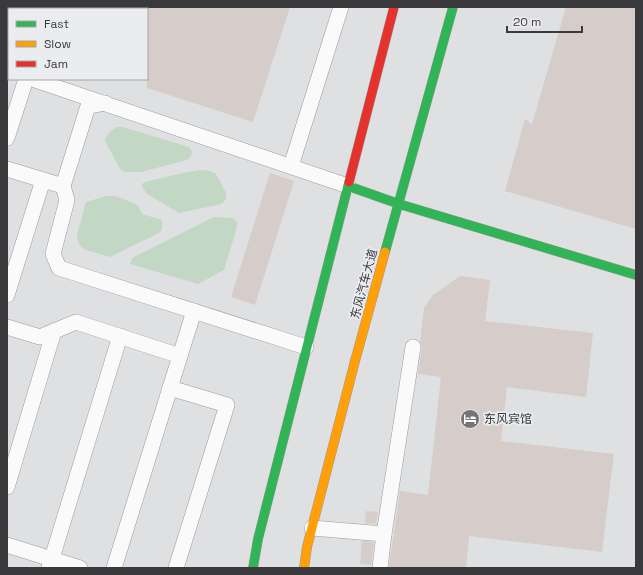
<svg xmlns="http://www.w3.org/2000/svg" width="643" height="575" font-family="'Space Grotesk','Noto Sans SC',sans-serif">
<style>
.green{fill:#c3d8c4}
.building{fill:#d6ccc9}
.lines{fill:none;stroke-linecap:round;stroke-linejoin:round}
.lane-casing{stroke:#9a9b9d;stroke-width:16}
.fast-casing{stroke:#9a9b9d;stroke-width:10}
.slow-casing{stroke:#9a9b9d;stroke-width:10}
.jam-casing{stroke:#9a9b9d;stroke-width:10}
.lane{stroke:#fafafb;stroke-width:15}
.fast{stroke:#30b455;stroke-width:9}
.slow{stroke:#ff9f0a;stroke-width:9}
.jam{stroke:#e5322d;stroke-width:9}
.labels{text-anchor:middle;dominant-baseline:central;stroke-width:3.5;stroke-linejoin:round;paint-order:stroke}
.street-label{font-size:12px;fill:#3a3a3c;stroke:#ebecf0}
.poi-label{font-size:12px;fill:#3a3a3c;stroke:#ebecf0;text-anchor:start}
</style>
<rect width="100%" height="100%" fill="#dfe0e2"/>
<!-- green -->
<g class="green">
<path d="M7,7h41v2h-39v63l-2,-1z"/>
<path d="M117,127h6l63,19 4,2 2,4 -1,5 -4,3 -46,12h-16l-5,-3 -15,-28c1,-6 6,-11 12,-14z"/>
<path d="M201,170l9,1 6,3 10,19v6l-4,5 -43,9 -32,-19 -5,-7v-3l3,-2 42,-10z"/>
<path d="M106,196h10l22,9 4,9 20,6v10l-3,3 -49,24 -24,-7 -5,-3 -3,-6 -1,-6 9,-33z"/>
<path d="M214,217l19,1 4,4v5l-13,43 -26,14 -68,-20 2,-6z"/>
</g>
<!-- building -->
<g class="building">
<path d="M147,7h143l-37,115 -106,-34z"/>
<path d="M566,7h70v222l-131,-38 20,-72 7,5z"/>
<path d="M270,173l24,8 -39,124 -24,-8z"/>
<path d="M460,276l30,4 -5,41 108,12 -7,64 -79,-10 -6,54 113,13 -12,98 -133,-16 -3,32h-70l-7,-1 11,-76 28,4 13,-118 -23,-3 4,-26 -2,-6 4,-34 9,-13z"/>
<path d="M366,511l12,1 -2,12 -11,-1z"/>
<path d="M362,541l12,1 -3,23 -11,-1z"/>
</g>
<g class="lines">
<defs>
<g id="lane">
<path d="M48,9v-2"/>
<path d="M85,9v-2"/>
<path d="M32,79l316,107"/>
<path d="M7,138l19,-59"/>
<path d="M291,166l50,-159"/>
<path d="M7,169l56,17 4,14 -14,54 6,14 247,79"/>
<path d="M63,186l25,-80 17,-3"/>
<path d="M7,295l36,-115"/>
<path d="M7,327l33,10 36,-15 104,34"/>
<path d="M170,388l57,17 -51,163"/>
<path d="M7,487l47,-156"/>
<path d="M312,528l72,6 -4,34"/>
<path d="M384,534l29,-187"/>
<path d="M7,545l73,23"/>
<path d="M49,568l71,-232"/>
<path d="M114,568l80,-257"/>
</g>
<g id="fast">
<path d="M348,186l51,18 237,71"/>
<path d="M385,252l68,-245"/>
<path d="M253,568l5,-29 91,-357"/>
</g>
<path id="slow" d="M304,568l3,-21 48,-186 30,-109"/>
<path id="jam" d="M349,182l45,-175"/>
</defs>
<!-- lane casing -->
<use href="#lane" class="lane-casing"/>
<!-- fast casing -->
<use href="#fast" class="fast-casing"/>
<!-- slow casing -->
<use href="#slow" class="slow-casing"/>
<!-- jam casing -->
<use href="#jam" class="jam-casing"/>
<!-- lane -->
<use href="#lane" class="lane"/>
<!-- fast -->
<use href="#fast" class="fast"/>
<!-- slow -->
<use href="#slow" class="slow"/>
<!-- jam -->
<use href="#jam" class="jam"/>
</g>
<!-- icons -->
<defs>
<symbol id="hotel-disc" viewBox="-11 -11 22 22"><circle r="9.5" fill="#747476" stroke="#ebecf0"/><path d="M-6-4.5h1.5V1H6V5H4.5V3h-9V5H-6ZM-4 0a1.8 1.8 0 1 1 3.6 0ZM.5 0V-2.5h3Q6-2.5 6 0Z" fill="#fff"/></symbol>
</defs>
<g fill-rule="evenodd">
<use href="#hotel-disc" x="459" y="408" width="22" height="22"/>
</g>
<g class="labels">
<!-- street labels -->
<g class="street-label">
<text transform="translate(364 284) rotate(-75)">东风汽车大道</text>
</g>
<!-- poi labels -->
<g class="poi-label">
<text x="484" y="419">东风宾馆</text>
</g>
</g>
<!-- border -->
<rect width="643" height="575" fill="none" stroke="#3a3a3c" stroke-width="16"/>
<!-- legend -->
<rect x="8" y="8" width="140" height="72" fill="#ebecf0" stroke="#a4a5a8"/>
<rect x="16" y="21" width="20" height="6" fill="#30b455" stroke="#a4a5a8"/>
<text x="44" y="28" font-size="12" fill="#3a3a3c">Fast</text>
<rect x="16" y="41" width="20" height="6" fill="#ff9f0a" stroke="#a4a5a8"/>
<text x="44" y="48" font-size="12" fill="#3a3a3c">Slow</text>
<rect x="16" y="61" width="20" height="6" fill="#e5322d" stroke="#a4a5a8"/>
<text x="44" y="68" font-size="12" fill="#3a3a3c">Jam</text>
<!-- scale -->
<path d="M507 26v6h75v-6" fill="none" stroke="#3a3a3c" stroke-width="2"/>
<text x="513" y="26" font-size="12" fill="#3a3a3c" stroke="#ebecf0" stroke-width="3" paint-order="stroke">20 m</text>
</svg>
